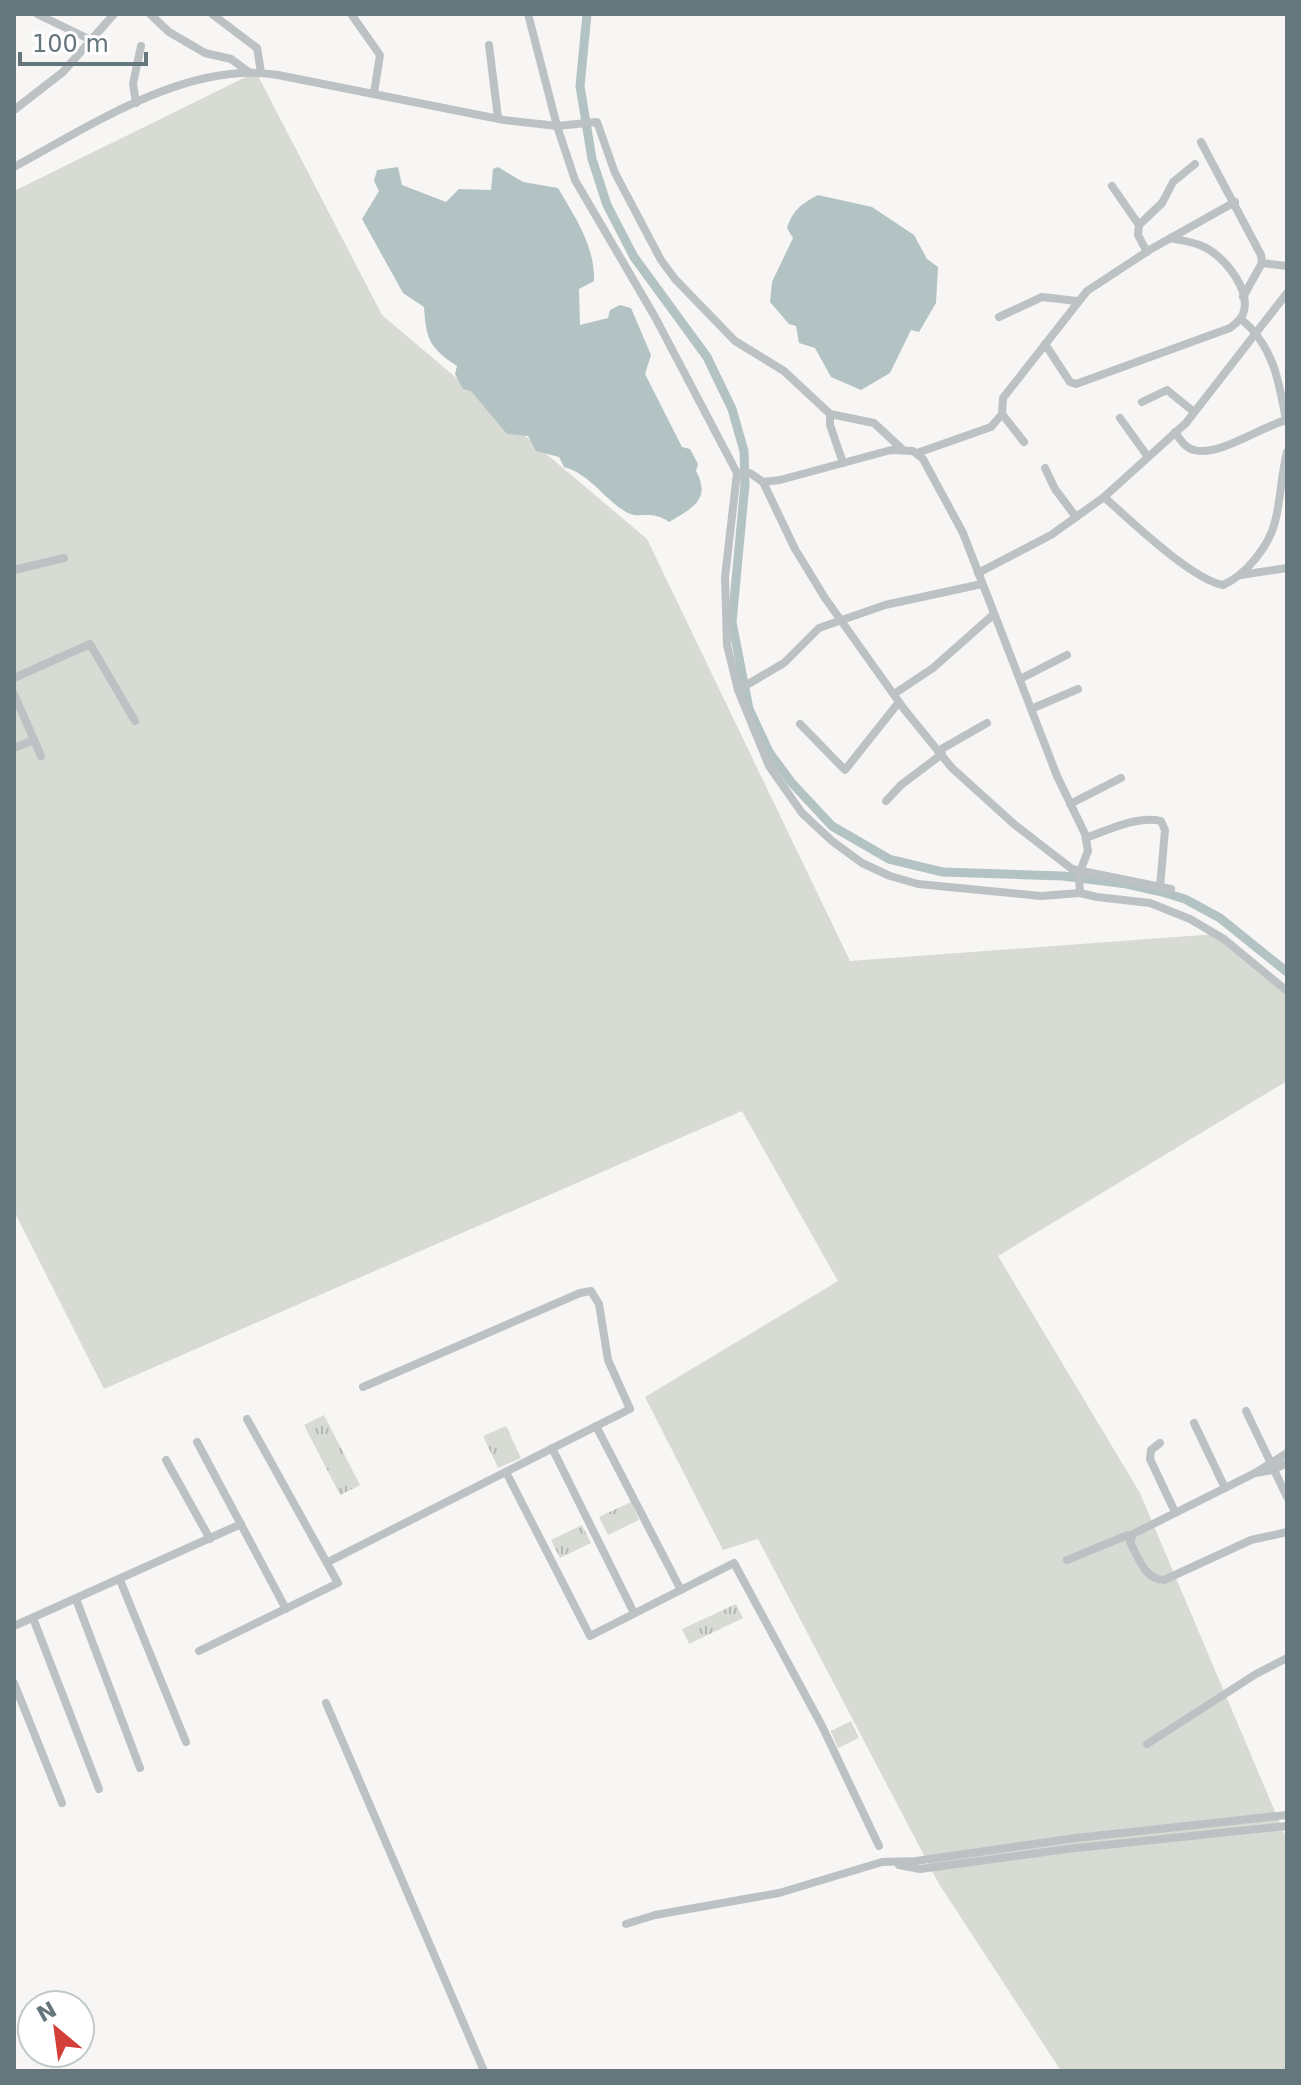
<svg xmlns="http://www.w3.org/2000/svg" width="1301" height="2085" font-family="'DejaVu Sans',sans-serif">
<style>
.grass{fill:#d8dbd4}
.park{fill:url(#park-tufts)}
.water{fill:#b3c2c3}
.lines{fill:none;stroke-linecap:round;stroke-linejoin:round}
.canal{stroke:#b3c2c3;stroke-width:9}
.street{stroke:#bcc1c3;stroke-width:8}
</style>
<defs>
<pattern id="park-tufts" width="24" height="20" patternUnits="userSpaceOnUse" patternTransform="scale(2)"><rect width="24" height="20" fill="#d8dbd4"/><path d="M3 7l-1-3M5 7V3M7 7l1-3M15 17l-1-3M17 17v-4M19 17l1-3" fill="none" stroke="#b3b6b1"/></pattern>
</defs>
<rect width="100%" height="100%" fill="#f7f6f4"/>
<!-- grass -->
<path class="grass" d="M256,72l126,243 265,224 203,422 366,-27 71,58v89l-289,175 142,237 147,347v231h-226l-122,-187 -181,-345 -35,11 -78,-153 193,-116 -96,-170 -638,278 -90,-178v-1020z"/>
<!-- park -->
<g class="park">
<path d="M324,1415l36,70 -20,10 -36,-70z"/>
<path d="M506,1426l15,32 -23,10 -15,-32z"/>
<path d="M631,1502l8,18 -31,15 -9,-18z"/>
<path d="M582,1525l9,18 -31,15 -9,-18z"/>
<path d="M736,1604l7,14 -54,26 -7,-15z"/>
<path d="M851,1721l8,17 -21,10 -7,-17z"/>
</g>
<!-- water -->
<g class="water">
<path d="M398,167l4,18 44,17 13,-13 32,1 2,-21 5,-2 25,15 35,6c17,29 37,58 36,93l-15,8 1,36 28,-7 2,-8 10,-5 11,3 20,47 -6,19 37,73 8,2 8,15 -2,7c16,29 -5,38 -27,51 -19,-13 -29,-2 -43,-10 -22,-13 -36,-38 -62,-45l-5,-10 -23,-6 -8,-15 -21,-2 -36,-43 -8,-2 -8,-15 2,-8c-27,-18 -31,-26 -33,-59l-21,-14 -41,-74 17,-28 -5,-10 3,-11z"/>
<path d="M818,195l54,12 42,28 13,24 11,8 -2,36 -17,29 -8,-2 -21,43 -29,17 -30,-13 -16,-29 -16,-5 -3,-17 -7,-2 -19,-22 2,-20 21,-44 -6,-10c6,-18 14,-24 31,-33z"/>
</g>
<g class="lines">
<!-- canal -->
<path class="canal" d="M587,14l-7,72 12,73 15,46 27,52 73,100 25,52 12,42 1,33 -13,138 17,87 20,43 22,30 41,44 57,33 54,13 120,4 64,8 35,8 23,7 35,19 67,54"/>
<!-- street -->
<g class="street">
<path d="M37,14l56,27"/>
<path d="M150,14l19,18 36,21 26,6 19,14"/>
<path d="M212,14l45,34 4,24"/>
<path d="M351,14l29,41 -6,38"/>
<path d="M528,14l29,112 18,54 80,137 82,156 -12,104 2,68 11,45 31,76 33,47 30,28 30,22 28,13 28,8 123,12 39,-3 17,4 53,6 40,16 34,20 63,52"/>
<path d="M489,45l9,73"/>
<path d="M136,103l-3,-19 8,-38"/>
<path d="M14,110l49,-38 51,-58"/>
<path d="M1201,142l60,113 1,8 -19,34"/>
<path d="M14,167c76,-41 174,-107 264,-92l226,45 53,6 40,-4 18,51 46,87 14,19 60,62 49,30 46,43 44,9 28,26"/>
<path d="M1112,186l27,39"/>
<path d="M1147,252l-9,-17 1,-10 23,-22 11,-21 22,-18"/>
<path d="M1262,263l25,3"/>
<path d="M999,317l43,-20 35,4"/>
<path d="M1241,319c32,26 38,62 45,101"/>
<path d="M1045,344l25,38 6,2 154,-56c5,-4 11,-8 13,-14 9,-23 -17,-54 -35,-65 -11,-7 -25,-8 -37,-11"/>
<path d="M1142,402l25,-12 27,22"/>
<path d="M830,414v11l13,38"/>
<path d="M1002,414l22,28"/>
<path d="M1120,418l28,39"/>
<path d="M1175,432c5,7 10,16 19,18 25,7 68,-24 93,-30"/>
<path d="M917,453l74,-26 11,-13 1,-16 84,-107 64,-42 84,-47"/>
<path d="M1045,468l10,21 21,28"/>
<path d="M737,473h13l13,9 32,67 30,49 79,111 48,59 63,57 57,44 99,20"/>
<path d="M763,482l17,-2 111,-30 22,1 10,8 40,74 94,243 28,58 3,17 -9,23 1,19"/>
<path d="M1104,497c26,23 87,82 119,88 23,-10 46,-39 52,-63 6,-23 6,-47 12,-70"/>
<path d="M14,570l50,-12"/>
<path d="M978,573l73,-38 53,-38 82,-74 101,-130"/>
<path d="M1241,575l46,-7"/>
<path d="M14,678l76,-34 45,77"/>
<path d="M1020,679l47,-24"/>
<path d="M738,690l46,-27 35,-35 66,-23 97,-21"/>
<path d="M14,694l27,62"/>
<path d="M894,694l39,-26 61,-54"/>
<path d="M1031,709l47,-20"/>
<path d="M800,724l45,46 54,-68"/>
<path d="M14,748l20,-8"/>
<path d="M938,751l49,-28"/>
<path d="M886,801l15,-16 41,-31"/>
<path d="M1070,804l51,-26"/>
<path d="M1086,838c22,-8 52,-23 75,-17l4,9 -5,57"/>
<path d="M1246,1411l41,86"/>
<path d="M1194,1423l31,65"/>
<path d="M596,1426l85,164"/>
<path d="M197,1442l89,167"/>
<path d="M1160,1443l-9,7 -1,9 25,53"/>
<path d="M552,1448l82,165"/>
<path d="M1287,1453l-32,20 18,-3 14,-7"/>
<path d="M166,1460l44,79"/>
<path d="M506,1472l84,164 144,-73 88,163 57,120"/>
<path d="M1255,1473l-122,61 -3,8c8,15 15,38 34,38l87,-40 36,-8"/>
<path d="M1067,1560l61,-25 3,2"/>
<path d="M328,1562l302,-153 -22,-49 -9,-56 -8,-13 -11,2 -217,94"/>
<path d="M120,1580l66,162"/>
<path d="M76,1599l64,169"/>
<path d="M33,1618l66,171"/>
<path d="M14,1626l227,-102"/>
<path d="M199,1651l139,-68 -91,-164"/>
<path d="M14,1683l48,120"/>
<path d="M326,1703l158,368"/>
<path d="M1147,1744l109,-70 31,-16"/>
<path d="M899,1865l21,4 147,-20 220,-23"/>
<path d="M626,1924l29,-9 124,-22 103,-31 34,-1 160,-23 211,-23"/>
</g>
</g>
<!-- border -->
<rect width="1301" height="2085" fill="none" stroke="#65777c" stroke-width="32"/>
<!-- north arrow -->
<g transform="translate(56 2029) rotate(331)"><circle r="38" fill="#ffffff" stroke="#c1c9cb" stroke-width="2"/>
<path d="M0-6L14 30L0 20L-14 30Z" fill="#d23f39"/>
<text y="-12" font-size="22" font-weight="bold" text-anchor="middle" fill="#65777c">N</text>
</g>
<!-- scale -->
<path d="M20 52v12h126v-12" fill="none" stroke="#65777c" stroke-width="4"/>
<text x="32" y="52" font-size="24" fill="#65777c" stroke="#ffffff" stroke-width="6" paint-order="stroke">100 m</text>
</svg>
